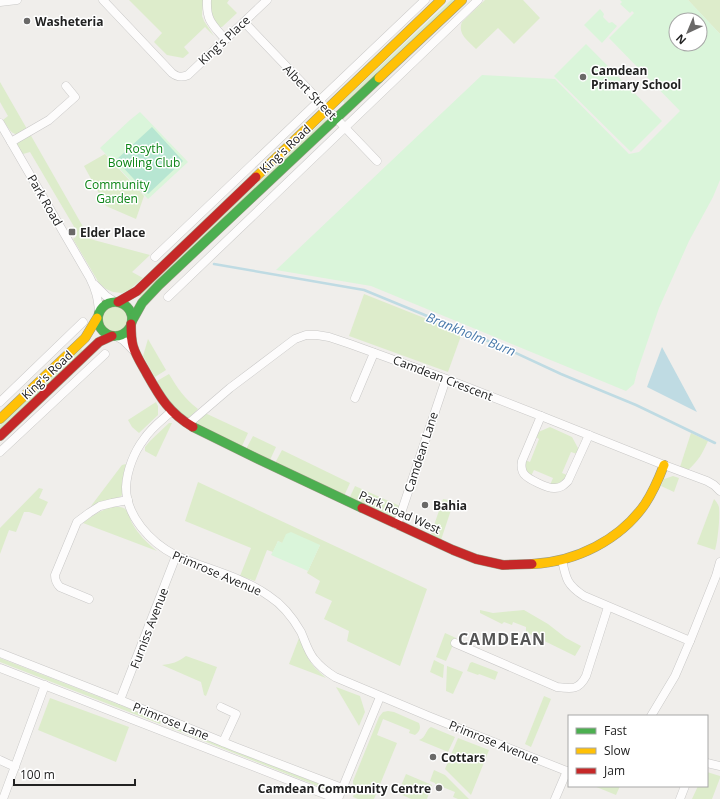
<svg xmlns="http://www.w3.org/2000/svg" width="720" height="799" font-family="'Open Sans',sans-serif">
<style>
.grass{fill:#ddeccb}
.park{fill:#daf5da;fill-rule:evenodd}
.pitch{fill:#b7e6d2}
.water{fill:#bfdbe3}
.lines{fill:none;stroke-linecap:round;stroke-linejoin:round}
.stream{stroke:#bfdbe3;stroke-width:2.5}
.street-casing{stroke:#c9c8c7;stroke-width:9}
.fast-casing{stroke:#999a82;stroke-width:10}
.slow-casing{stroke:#999a82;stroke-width:10}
.jam-casing{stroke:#999a82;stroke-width:10}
.street{stroke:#fdfcfc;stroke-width:8}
.fast{stroke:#4caf50;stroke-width:9}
.slow{stroke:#ffc107;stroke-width:9}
.jam{stroke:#c62828;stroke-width:9}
.poi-dot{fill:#6a6968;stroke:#fff;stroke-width:1.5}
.labels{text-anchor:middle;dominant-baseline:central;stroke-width:3;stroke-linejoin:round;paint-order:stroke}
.poi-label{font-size:12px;font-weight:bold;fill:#222;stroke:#fff;text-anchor:start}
.street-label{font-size:12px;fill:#222;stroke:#fff}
.park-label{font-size:12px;fill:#0c8416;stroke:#fff}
.water-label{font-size:13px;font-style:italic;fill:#4a7aab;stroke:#fff}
.district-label{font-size:16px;font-weight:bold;letter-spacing:1px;fill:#555;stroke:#fff}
</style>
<rect width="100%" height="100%" fill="#f0eeeb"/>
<!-- grass -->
<g class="grass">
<path d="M129,0h74l-1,16 2,5 10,15 -9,-9 -21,20 5,6 -6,5 -16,-3 -13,-13 8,-9z"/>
<path d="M210,0h19l-2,3 10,10 -15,14h-3c-8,-9 -9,-15 -9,-27z"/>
<path d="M451,0h4l-110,104 -2,-3z"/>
<path d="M485,0h38l17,18 -26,26 -16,-16 -22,21c-8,-8 -19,-15 -14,-27z"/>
<path d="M688,0h32v34z"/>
<path d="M0,82l27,47c-2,2 -6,4 -8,5 -8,2 -12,-9 -16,-14l5,-4 -8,-14z"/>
<path d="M325,119l2,2 -186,176 -2,-2z"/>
<path d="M30,134l60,105 60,16 -18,17 11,6 -14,12 -7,3 -9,-1 -7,-3 -7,-6 -26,-44 3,-2 -3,-5 3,-2 -46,-78 -7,2 -3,-2 -5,-9z"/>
<path d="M105,154l39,42 -8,23 -30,-13 -22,-40z"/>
<path d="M364,294l98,39 -14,39 -99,-36z"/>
<circle cx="115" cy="319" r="12"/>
<path d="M148,339l18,31 -11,7 -12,-21z"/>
<path d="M81,349l2,2 -83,79v-5z"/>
<path d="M169,374c9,15 15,24 29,35l-7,7 -3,2c-17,-11 -21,-20 -31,-37z"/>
<path d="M156,402l2,4v9l-19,18 -7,-6 -4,-7z"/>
<path d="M205,413l43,20 -6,13 -42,-19 -3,-5 3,-5z"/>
<path d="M169,423h3l-16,34 -11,-6v-4l5,-6z"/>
<path d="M550,427l22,10 7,13 -2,4 -6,-2 -9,21 5,2 -6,9 -11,1 3,-7 -19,-8 -3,6 -7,-8 1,-8 5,2 9,-23 -4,-3 1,-3z"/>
<path d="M691,433l17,8c-6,13 -9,19 -20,29l-8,-3z"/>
<path d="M253,436l23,11 -6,13 -24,-11z"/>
<path d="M282,450l68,33 -6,13 -69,-33z"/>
<path d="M126,464l-2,11 -1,19 -3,3 -19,5 -10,4 31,-41z"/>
<path d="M673,476l6,2 -5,14 -13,-6 3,-7z"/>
<path d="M198,482l229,107 -27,77 -53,-25 2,-10 -25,-12 8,-18 -17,-8 5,-12 -13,-8 13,-28 -38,-2 -4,-2 -5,11 -6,-2 -12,31 -15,-5 11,-28 -66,-27z"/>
<path d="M355,486l45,20 -3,10 -6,3 -42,-20z"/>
<path d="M39,488l4,1 -4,9 9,4 -7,14 -12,-4h-5l-8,20 -7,-2 -9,24v-26z"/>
<path d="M443,499l11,2 -13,39 -10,-6z"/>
<path d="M714,499c2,2 4,5 5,8 1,11 -1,32 -4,43l-18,-6z"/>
<path d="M112,507c6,0 12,-1 15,4 2,3 3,8 5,12 6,11 15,20 25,28l-74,-28c10,-8 18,-13 29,-16z"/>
<path d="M480,610l13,3 31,-3 24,14 18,14 15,8 -6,10 -49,-24v-5l-13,-5 -1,3 -8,-3 -2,2 -22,-11z"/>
<path d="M445,633l11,5 -10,23 -10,-4z"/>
<path d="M299,638l10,22 6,8 11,10 -37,-14z"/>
<path d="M186,656l31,11 -11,29 -2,-1 -3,-13 -39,-17c10,-1 16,-3 24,-9z"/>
<path d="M0,658l161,63 -1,3 -160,-62z"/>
<path d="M434,660l10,5 -1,13 -13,-6z"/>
<path d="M472,662l26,10 -3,8 -16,-6 -1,1 -11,-4 3,-8z"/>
<path d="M447,666l16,6 -10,22 -7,-3z"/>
<path d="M336,687l24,9 5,16 -6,14z"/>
<path d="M544,696l7,3 -20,48 -6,-3z"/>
<path d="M50,698l79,29 -13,35 -78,-32z"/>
<path d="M388,711l6,1 25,11c2,5 1,8 -4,12l-6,-2 1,-3 -27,-11 -6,16 20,8 -23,56h-16l-5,-2 3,-9 -3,-3v-4l26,-64 4,-5z"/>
<path d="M172,726l155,61 -2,2 -154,-61z"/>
<path d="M431,727l24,10 -7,15 -29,-12c8,-3 6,-10 12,-13z"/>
<path d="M458,738l31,12 -18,45 -26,-26z"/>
<path d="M434,770l11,5 24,24h-11l-5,-2 2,-5 -20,-8v-1l-5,-2z"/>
<path d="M707,772l13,4v2l-8,21h-20l6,-13h9z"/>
<path d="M406,774l26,11 -5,14h-16l-13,-6z"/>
<path d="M594,786h26l-4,9z"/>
</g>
<!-- park -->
<g class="park">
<path d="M620,0h68l32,34v146l-7,17 -24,44 -30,67 -22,64 -3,12 -8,7 -255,-105 -95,-16 206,-195 73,4 74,75 10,-2 41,-41 -71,-73 25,-25 -2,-2 -2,2 -10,-9 2,-2zM676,20h24v24h-24z"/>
<path d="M600,9l4,5 -1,3 6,6 3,-1 5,4 -15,17 -18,-18z"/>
<path d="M586,44l76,77 -31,31 -77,-76z"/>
<path d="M140,112l48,50 -40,37 -48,-51 30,-28z"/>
<path d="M291,532l29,13 -12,26 -37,-16 7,-14 4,2 4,-9z"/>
</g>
<!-- pitch -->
<path class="pitch" d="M152,127l31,34 -35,33 -32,-34z"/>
<!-- water -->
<path class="water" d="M662,347l35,65 -50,-25z"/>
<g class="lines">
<!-- stream -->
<path class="stream" d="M214,264l150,26 141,58 56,26 75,31 79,38"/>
<defs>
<g id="street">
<path d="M103,0l69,73c5,4 9,5 16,2l79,-75"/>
<path d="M207,0c-1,21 6,25 18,39"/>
<path d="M0,2l17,-2"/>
<path d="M244,22l133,139"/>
<path d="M0,123l90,155c6,12 8,20 9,34"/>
<path d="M11,142l38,-22 26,-23 -9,-11"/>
<path d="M155,257l270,-257"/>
<path d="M95,285l11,11 9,6"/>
<path d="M168,297l310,-297"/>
<path d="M116,336l7,4 11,11"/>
<path d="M355,398l19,-45"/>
<path d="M0,402l83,-80"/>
<path d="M172,411c-10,9 -21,17 -28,28 -10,13 -17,31 -18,48 0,29 24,55 49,68 7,4 15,6 22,9 25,9 51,17 72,32 14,9 24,22 32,36 4,9 7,20 13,27 6,8 13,13 21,18l93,39 141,56"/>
<path d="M541,416l-19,45c-1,5 -1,9 2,13 4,5 24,15 31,14 6,0 9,-3 13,-7l21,-46"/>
<path d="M188,424l42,-36 57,-43 8,-6 11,-4h11l12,2 21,7 91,33 100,39 123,49 43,16 7,4 6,6"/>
<path d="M0,452l105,-98"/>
<path d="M397,525l49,-146"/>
<path d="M562,560c4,19 5,25 22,36l106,45"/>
<path d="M89,599l-29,-12c-4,-4 -5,-7 -5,-12l22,-53 12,-9 11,-7 12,-3 16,-3"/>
<path d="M455,643l102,44c15,2 22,3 29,-11l22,-69"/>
<path d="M0,653l120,47 115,47 107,41"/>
<path d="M0,668l337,131"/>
<path d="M120,700l56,-144"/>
<path d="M221,707l15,7 -13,28"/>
<path d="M651,716l24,-40 15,-35 26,-65 4,-14"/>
<path d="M0,760l15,7"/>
<path d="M707,763l13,3"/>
<path d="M3,799l42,-114"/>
<path d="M338,799l42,-102"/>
<path d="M555,799l12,-28"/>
<path d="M680,799l5,-13"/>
</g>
<g id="fast">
<circle cx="115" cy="319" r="17"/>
<path d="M132,321l10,-18 17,-18 220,-207"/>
<path d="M193,427l65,32 104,49"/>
</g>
<g id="slow">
<path d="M379,78l83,-78"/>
<path d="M256,177l185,-177"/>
<path d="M0,419l85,-81 12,-20"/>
<path d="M532,564c44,-2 88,-24 113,-60 8,-12 14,-26 19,-39"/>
</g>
<g id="jam">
<path d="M118,302l19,-11 119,-114"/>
<path d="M131,324c0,7 0,15 2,22 3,10 9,19 14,28 13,23 22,39 46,53"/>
<path d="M0,436l99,-94 13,-6"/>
<path d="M362,508l91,42 23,9 27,6 29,-1"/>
</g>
</defs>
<!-- street casing -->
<use href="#street" class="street-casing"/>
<!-- fast casing -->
<use href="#fast" class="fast-casing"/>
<!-- slow casing -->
<use href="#slow" class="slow-casing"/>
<!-- jam casing -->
<use href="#jam" class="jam-casing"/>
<!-- street -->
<use href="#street" class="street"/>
<!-- fast -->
<use href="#fast" class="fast"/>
<!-- slow -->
<use href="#slow" class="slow"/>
<!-- jam -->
<use href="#jam" class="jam"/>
</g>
<!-- markers -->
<g class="poi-dot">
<circle cx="27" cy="21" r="4"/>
<circle cx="583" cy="77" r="4"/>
<rect x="68" y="228" width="8" height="8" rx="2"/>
<circle cx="425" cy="505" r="4"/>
<circle cx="433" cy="757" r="4"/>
<circle cx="439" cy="788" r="4"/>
</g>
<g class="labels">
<!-- poi labels -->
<g class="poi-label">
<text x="35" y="21">Washeteria</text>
<text x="591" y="70">Camdean<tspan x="591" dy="14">Primary School</tspan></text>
<text x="80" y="232">Elder Place</text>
<text x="433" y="505">Bahia</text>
<text x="441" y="757">Cottars</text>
<text x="431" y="788" text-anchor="end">Camdean Community Centre</text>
</g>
<!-- street labels -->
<g class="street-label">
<text transform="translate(224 40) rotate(-43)">King's Place</text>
<text transform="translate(310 92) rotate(46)">Albert Street</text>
<text transform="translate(285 149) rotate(-43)">King's Road</text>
<text transform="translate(45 200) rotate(60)">Park Road</text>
<text transform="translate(47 375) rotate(-43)">King's Road</text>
<text transform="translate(443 378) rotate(21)">Camdean Crescent</text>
<text transform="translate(421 452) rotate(-72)">Camdean Lane</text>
<text transform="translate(400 512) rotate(24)">Park Road West</text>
<text transform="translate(217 573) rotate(23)">Primrose Avenue</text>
<text transform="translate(149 628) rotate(-69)">Furniss Avenue</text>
<text transform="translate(171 721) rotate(22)">Primrose Lane</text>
<text transform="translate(494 742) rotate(22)">Primrose Avenue</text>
</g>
<!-- park labels -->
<g class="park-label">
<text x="144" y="148">Rosyth<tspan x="144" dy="14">Bowling Club</tspan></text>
<text x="117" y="184">Community<tspan x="117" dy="14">Garden</tspan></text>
</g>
<!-- water labels -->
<g class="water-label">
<text transform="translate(471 334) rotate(22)">Brankholm Burn</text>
</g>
<!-- district labels -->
<g class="district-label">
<text x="502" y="639">CAMDEAN</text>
</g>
</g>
<!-- legend -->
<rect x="568" y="715" width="140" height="72" fill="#ffffff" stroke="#a7a7a7"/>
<rect x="576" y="728" width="20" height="6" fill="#4caf50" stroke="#a7a7a7"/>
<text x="604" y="735" font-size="12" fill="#222222">Fast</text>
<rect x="576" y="748" width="20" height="6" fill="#ffc107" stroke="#a7a7a7"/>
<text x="604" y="755" font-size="12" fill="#222222">Slow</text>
<rect x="576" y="768" width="20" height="6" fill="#c62828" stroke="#a7a7a7"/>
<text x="604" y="775" font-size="12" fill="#222222">Jam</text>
<!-- north arrow -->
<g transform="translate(688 32) rotate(224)"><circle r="19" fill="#ffffff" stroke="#a7a7a7"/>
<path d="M0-3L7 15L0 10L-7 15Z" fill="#6a6968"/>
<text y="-6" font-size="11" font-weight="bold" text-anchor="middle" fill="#222222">N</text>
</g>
<!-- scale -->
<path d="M14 779v6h121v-6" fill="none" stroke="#222222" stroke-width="2"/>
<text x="20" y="779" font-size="12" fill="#222222" stroke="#ffffff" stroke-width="3" paint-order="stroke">100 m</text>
</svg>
